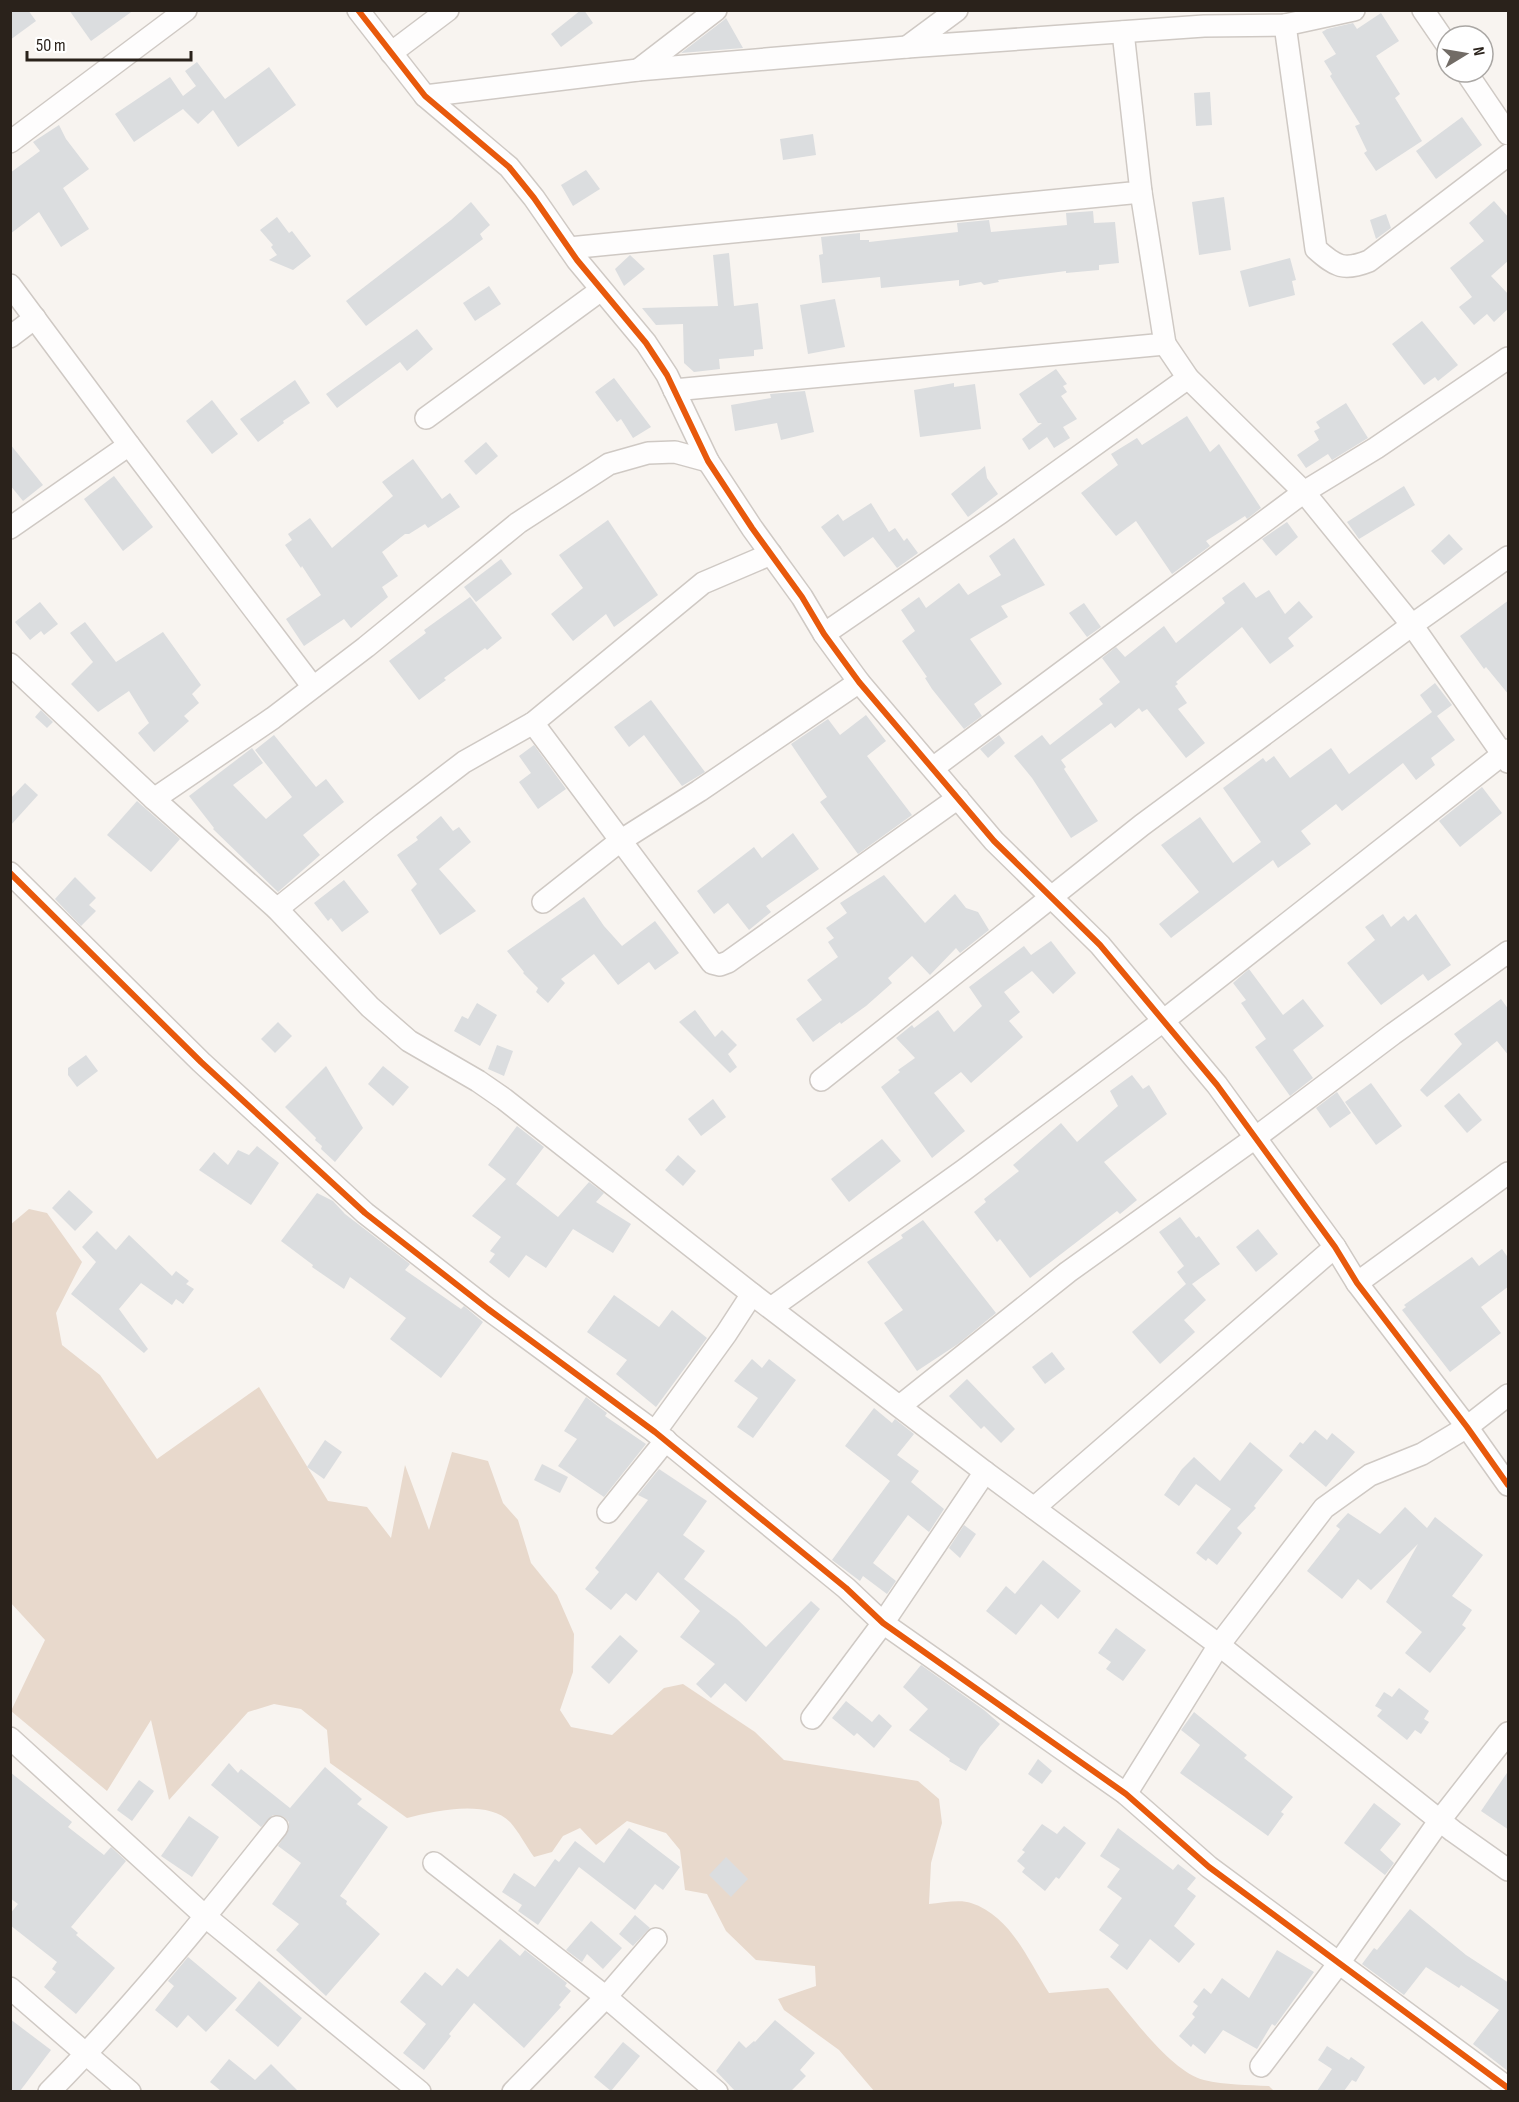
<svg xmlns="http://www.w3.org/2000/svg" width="1519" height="2102" font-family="'Sofia Sans Condensed',sans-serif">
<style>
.green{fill:#e8d9cc}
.building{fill:#dbdddf}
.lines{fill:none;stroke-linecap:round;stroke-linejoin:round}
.minor-casing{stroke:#cfc9c4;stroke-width:24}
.minor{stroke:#fefdfd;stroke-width:21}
.cycleway-casing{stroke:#fff;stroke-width:10}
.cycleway{stroke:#e8590c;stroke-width:6}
</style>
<rect width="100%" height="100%" fill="#f8f4f0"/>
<!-- green -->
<path class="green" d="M29,1209l18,4 35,49 -26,51 6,32 38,30 57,84 102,-72 69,114 39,6 24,31 14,-73 24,65 23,-78 36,9 15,42 15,17 13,43 26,32 17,39 -1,38 -13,38 11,17 41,8 52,-47 19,-4 72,48 29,28 134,21 21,18 3,24 -11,40 -2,41c13,-1 31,-5 42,-1 40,13 57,57 78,90l59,-5c22,26 63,84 96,92 21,5 44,5 65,6l5,5h-400l-35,-41 -55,-40 -6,-11 38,-13 -1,-20 -59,-6 -30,-29 -19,-37 -22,-4 -5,-40 -14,-17 -39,-12 -31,24 -16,-17 -17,8 -11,16 -18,5c-8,-11 -15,-25 -24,-35 -23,-23 -75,-11 -103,-4l-77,-55 -3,-33 -26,-21 -27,-5 -26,8 -79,88 -18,-80 -44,71 -96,-80 34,-71 -35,-38v-377z"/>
<!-- building -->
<g class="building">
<path d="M10,10h18l8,11 -26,19z"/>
<path d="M69,10h65l-43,31z"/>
<path d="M581,10h3l9,13 -32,24 -10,-13z"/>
<path d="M1381,13l18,28 -23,15 24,38 -5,4 27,43 -46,30 -12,-18 3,-2 -12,-25 5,-2 -30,-48 2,-2 -8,-13 12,-7 -14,-22 5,-3 26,-6 4,6z"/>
<path d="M726,18l17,30 -62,5 43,-33z"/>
<path d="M197,62l28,37 44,-32 27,38 -58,42 -25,-37 -15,14 -15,-15 -49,33 -19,-28 55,-37 13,19 13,-10 -11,-15z"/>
<path d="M1210,92l2,33 -16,1 -2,-33z"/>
<path d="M1462,117l20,28 -46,34 -20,-28z"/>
<path d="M59,125l7,14 23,30 -26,19 26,41 -28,18 -22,-35 -29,22v-61l30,-22 -7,-9z"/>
<path d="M813,134l3,21 -33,5 -3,-21z"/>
<path d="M586,170l14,19 -27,17 -12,-21z"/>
<path d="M1224,197l7,53 -32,5 -7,-53z"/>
<path d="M1494,201l15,17v42l-18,16 18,19v13l-15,14 -7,-8 -13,11 -15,-18 13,-10 -22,-29 34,-27 -15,-18z"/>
<path d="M471,202l19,23 -10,9 3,5 -117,87 -20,-25 105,-81z"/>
<path d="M1093,211l1,12 21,-1 4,41 -20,2v5l-33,3v-2l-68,9 1,2 -15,3 -3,-3 -22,4v-6l-78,8 -1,-11 -58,6 -3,-28 4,-1 -2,-17 39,-4v7h9v2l89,-10 -1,-9 32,-3 2,12 76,-7 -1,-12z"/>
<path d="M1386,214l5,14 -15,11 -6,-19z"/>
<path d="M277,217l12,16 3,-2 19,25 -18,14 -24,-10 8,-5 -6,-8 2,-2 -13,-15z"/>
<path d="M729,253l5,53 24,-3 5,46 -9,1v6l-35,3 1,10 -26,3 -10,-9 -1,-39 -27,1 -14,-17 76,-2 -5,-51z"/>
<path d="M630,255l15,14 -21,17 -9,-17z"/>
<path d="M1290,258l6,22 -4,1 3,14 -46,12 -9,-36z"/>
<path d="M489,286l12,18 -26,17 -12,-18z"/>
<path d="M835,299l10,48 -37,7 -8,-49z"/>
<path d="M1422,321l36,44 -20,16 -3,-4 -11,8 -32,-41z"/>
<path d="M417,329l16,20 -26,22 -7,-9 -63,46 -11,-14z"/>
<path d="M1056,369l11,15 -4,2 4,6 -6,4 16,23 -14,8 7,11 -16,10 -7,-11 -18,13 -7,-11 20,-16h-4l-19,-29z"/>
<path d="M614,378l37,49 -18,11 -12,-19 -4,3 -22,-30z"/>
<path d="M295,380l15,23 -27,18 1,2 -26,19 -18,-23z"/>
<path d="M954,383v4l21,-3 6,45 -61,8 -6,-47z"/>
<path d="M805,391l9,41 -33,8 -4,-17 -42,8 -4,-26 40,-7 -1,-4z"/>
<path d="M212,400l26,34 -26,20 -26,-33z"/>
<path d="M1346,403l22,35 -36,22 -4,-6 -22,14 -9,-13 22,-15 -5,-9 6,-3 -4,-6z"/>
<path d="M1187,416l23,36 9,-8 42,64 -14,11 -2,-3 -39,25 4,5 -38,28 -36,-53 -20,15 -35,-43 37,-28 -7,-11 26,-16 5,7z"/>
<path d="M486,442l12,14 -22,19 -12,-14z"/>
<path d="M10,444l33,41 -20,16 -13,-16z"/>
<path d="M413,459l29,40 8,-6 10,14 -32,21 -3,-4 -16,10h-4l-23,18 16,24 -16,11 6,10 -37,31 -7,-9 -40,27 -18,-27 35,-24 -19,-29 -1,2 -16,-23 7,-5 -4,-6 22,-16 22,30 61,-52 -11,-14z"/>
<path d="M985,466l2,12 11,16 -30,23 -17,-23z"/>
<path d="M114,476l39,51 -30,24 -39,-52z"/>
<path d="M1404,486l11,19 -56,34 -12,-17z"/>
<path d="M871,503l18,29 6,-4 9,13 3,-3 11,15 -21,15 -24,-31 -29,20 -23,-30 17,-13 5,7z"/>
<path d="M608,520l50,75 -44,32 -8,-13 -33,27 -22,-27 32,-26 -24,-33z"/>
<path d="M1287,522l11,15 -22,19 -14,-17z"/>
<path d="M1449,534l14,15 -19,16 -13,-14z"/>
<path d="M1014,538l31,47 -44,21 7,11 -38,22 32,45 -28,20 8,12 -18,13 -32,-40 -7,-11 2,-1 -25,-36 13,-10 -14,-21 18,-13 7,11 33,-25 9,12 33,-20 -12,-19z"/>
<path d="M501,559l11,15 -36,28 -12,-15z"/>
<path d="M1244,582l12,16 13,-8 16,24 14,-13 14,16 -25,21 6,8 -24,18 -28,-37 -66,55 2,2 -3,2 12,17 -9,6 27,34 -19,15 -39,-49 -5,3 -3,-4 -24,20 -4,-5 -50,37 5,7 -2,2 34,52 -27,17 -39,-60 -18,-22 28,-21 8,10 53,-41 -4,-5 21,-17 -18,-24 14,-11 9,10 39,-31 12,17 49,-40 -3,-5z"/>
<path d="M470,597l32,41 -15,12 -2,-2 -41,30 2,2 -27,20 -30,-39 37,-28 -2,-3z"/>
<path d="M1509,600v95l-23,-28 -2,2 -24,-33z"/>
<path d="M40,602l18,22 -14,11 -3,-4 -11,9 -15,-18z"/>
<path d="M1084,603l17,24 -14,10 -18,-24z"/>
<path d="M85,622l31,40 47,-30 38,53 -9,9 7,9 -15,13 5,5 -35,31 -16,-19 11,-10 -20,-32 -31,21 -27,-28 22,-22 -23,-29z"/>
<path d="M1435,683l17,22 -15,11 18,24 -24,18 4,7 -19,15 -13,-17 -61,48 -6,-7 -35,27 10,13 -33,24 -5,-8 -102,78 -12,-14 40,-32 -38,-47 39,-28 33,46 28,-21 -38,-54 40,-30 3,4 8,-6 16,22 41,-30 18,26 83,-62 -12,-17z"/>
<path d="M651,700l54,72 -23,14 -38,-51 -15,12 -15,-20z"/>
<path d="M41,710l12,12 -6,6 -12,-11z"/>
<path d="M866,715l20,26 -19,15 45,59 -54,39 -38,-52 7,-5 -36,-53 37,-25 12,16z"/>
<path d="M274,735l42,52 10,-8 18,23 -41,33 17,20 -42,37 -65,-63 1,-1 -25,-32 63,-48 11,15 -30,22 33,34 26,-22 -37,-47z"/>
<path d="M999,735l6,8 -17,15 -8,-9z"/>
<path d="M534,745l32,44 -28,20 -19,-27 12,-9 -12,-17z"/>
<path d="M25,783l13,12 -28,31v-27z"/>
<path d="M1482,787l20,26 -42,34 -21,-26z"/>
<path d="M137,801l43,38 -29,33 -44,-37z"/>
<path d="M441,816l12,15 6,-4 12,15 -32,27 37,42 -36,24 -29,-45 6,-6 -20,-29 21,-15 -2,-3z"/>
<path d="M793,833l26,36 -53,37 5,6 -22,18 -21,-27 -14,11 -17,-23 57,-44 8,11z"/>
<path d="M884,875l41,48 30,-29 11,14 12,4 11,18 -29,23 -4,-5 -26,27 -18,-19 -24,22 4,5 -26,23 -25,18 -1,-2 -27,20 -17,-23 26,-19 -15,-20 31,-23 -10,-15 6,-4 -8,-10 21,-15 -7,-10z"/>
<path d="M75,877l21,21 -7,7 7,6 -15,15 -26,-27z"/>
<path d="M344,880l25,32 -27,20 -11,-14 -3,3 -14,-18z"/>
<path d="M584,897l20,29 18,20 33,-25 24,32 -24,17 -6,-8 -31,23 -24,-31 -33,25 4,4 -17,20 -12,-11 2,-4 -15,-15 1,-1 -17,-21z"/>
<path d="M1383,914l8,13 13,-11 4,5 8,-7 35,51 -23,16 -5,-7 -42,31 -34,-42 28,-23 -10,-13z"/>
<path d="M1051,941l25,32 -23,21 -21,-23 -28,21 16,20 -11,9 14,16 -52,46 -10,-11 -27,21 31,38 -33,27 -51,-71 19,-15 -2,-2 17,-12 -19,-20 16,-13 2,3 24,-18 16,22 28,-26 -13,-19 55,-41 7,9z"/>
<path d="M1249,969l34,46 20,-16 21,27 -31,24 20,28 -23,18 -35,-49 11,-8 -25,-36 5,-3 -13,-17z"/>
<path d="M1501,999l8,11v46l-12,-15 -70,56 -7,-7 42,-46 -8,-10z"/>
<path d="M477,1003l20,12 -17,31 -26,-15 8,-15 6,3z"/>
<path d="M695,1010l20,27 7,-7 15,15 -9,9 9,13 -7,6 -51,-51z"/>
<path d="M278,1022l14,14 -17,17 -14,-14z"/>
<path d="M497,1045l16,6 -9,25 -16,-7z"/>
<path d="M86,1055l12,16 -21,16 -9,-12v-7z"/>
<path d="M326,1066l37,62 -28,34 -14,-13 1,-3 -7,-6 1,-2 -31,-31z"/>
<path d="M383,1066l26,21 -16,19 -25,-22z"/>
<path d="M1132,1075l11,14 6,-4 18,29 -63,48 33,38 -17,14 -3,-3 -87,67 -30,-39 -3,3 -23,-30 12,-10 -2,-3 35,-28 -6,-6 48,-42 16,19 41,-36 -8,-15z"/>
<path d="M1371,1083l31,43 -26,19 -31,-43z"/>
<path d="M1337,1092l14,21 -21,15 -14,-20z"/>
<path d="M1459,1093l23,27 -15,13 -23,-27z"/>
<path d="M713,1099l13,18 -25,19 -13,-17z"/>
<path d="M517,1126l27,21 -28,37 42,33 31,-35 15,11 -8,9 35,22 -18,29 -40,-24 -27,39 -20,-13 -17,23 -20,-16 6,-8 -5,-3 11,-14 -29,-21 34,-37 -18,-14z"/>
<path d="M882,1139l19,22 -52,41 -18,-23z"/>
<path d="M257,1146l22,17 -28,42 -52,-35 15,-18 14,13 10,-15 11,5z"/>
<path d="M678,1155l18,16 -13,15 -18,-16z"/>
<path d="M69,1190l24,22 -18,19 -23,-23z"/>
<path d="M317,1193l16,8 12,13 65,50 -5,6 56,39 3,-3 19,16 -42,56 -51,-39 16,-21 -56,-41 -6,12 -32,-22 1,-2 -32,-24z"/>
<path d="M1180,1217l16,21 3,-2 21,28 -28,20 14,16 -22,20 11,12 -35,32 -28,-32 54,-48 -9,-12 7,-6 -25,-34z"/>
<path d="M923,1220l73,93 -38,31 -41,27 -33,-48 19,-13 -36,-48 36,-24 -2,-3z"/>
<path d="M1258,1229l20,25 -22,18 -20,-25z"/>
<path d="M97,1231l19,19 13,-15 43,41 4,-5 13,10 -3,3 8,5 -11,15 -7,-5 -4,6 -31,-22 -22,26 29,40 -4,4 -73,-59 25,-32 -14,-15z"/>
<path d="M1502,1249l7,10v27l-28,21 20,26 -51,39 -48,-62 4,-3 -2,-2 68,-48 7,9z"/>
<path d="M614,1295l45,32 13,-17 35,28 -51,69 -40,-33 11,-14 -40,-28z"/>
<path d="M1052,1352l13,17 -20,15 -13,-17z"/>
<path d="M752,1359l10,9 7,-9 27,21 -43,58 -16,-11 21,-29 -24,-17z"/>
<path d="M967,1379l48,50 -14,14 -17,-17 -3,3 -32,-33z"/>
<path d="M586,1397l21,16 -2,3 41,28 -42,53 -46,-31 19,-27 -13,-8z"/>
<path d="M874,1408l18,15 3,-4 19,15 -17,21 22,16 -8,11 33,27 -15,23 -21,-17 -35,48 23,18 -9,13 -24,-18 -3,5 -28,-21 58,-79 -45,-35z"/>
<path d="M1315,1430l12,10 5,-7 23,19 -29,35 -37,-31 11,-14 3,2z"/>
<path d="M325,1440l17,12 -18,27 -17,-12z"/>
<path d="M1250,1442l33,28 -29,36 2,2 -19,20 5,5 -25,32 -9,-7 -2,3 -10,-8 35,-44 -35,-25 -17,22 -15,-11 18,-26 12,-12 26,24z"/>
<path d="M542,1464l26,13 -8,16 -26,-13z"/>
<path d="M659,1469l48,32 -24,34 22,16 -21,28 53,40 29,28 45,-46 9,8 -74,93 -21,-19 -14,15 -15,-14 19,-20 -35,-27 20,-26 -42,-39 -22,29 -10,-8 -15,17 -26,-21 14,-17 -4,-4 53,-68 -10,-5z"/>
<path d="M1405,1507l22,21 8,-11 48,38 -31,41 20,14 -10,15 4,3 -36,45 -25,-20 17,-21 -36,-30 32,-58 -47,46 -13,-11 -16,20 -35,-28 33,-42 -4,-3 12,-13 32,21z"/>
<path d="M964,1525l12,9 -16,24 -11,-10z"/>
<path d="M1043,1560l38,31 -23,28 -17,-15 -25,31 -30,-24 20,-25 9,8z"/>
<path d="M1116,1628l30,22 -23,31 -17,-12 5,-7 -13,-9z"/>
<path d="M620,1635l18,16 -29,33 -18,-17z"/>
<path d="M921,1665l63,45 16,14 -20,23 -14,24 -17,-10 1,-2 -41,-29 19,-21 -25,-22z"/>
<path d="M1399,1688l30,23 -5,8 5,3 -8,12 -6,-4 -8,10 -30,-24 5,-6 -7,-4 9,-14 8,5z"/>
<path d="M846,1701l26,21 7,-8 13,12 -18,22 -17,-15 -3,3 -22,-18z"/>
<path d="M1194,1712l53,43 -3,3 49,39 -12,15 3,2 -16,22 -88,-63 20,-28 -19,-15z"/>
<path d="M1038,1759l14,12 -10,13 -14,-10z"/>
<path d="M229,1763l9,10 3,-4 49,39 35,-41 37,32 -5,5 31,23 -48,69 7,5 -1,3 34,30 -54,62 -50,-46 23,-26 -27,-20 29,-41 -23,-17 11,-17v-7l-5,-5 -11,-2 -12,12 -50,-42z"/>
<path d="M1509,1770v60l-28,-19z"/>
<path d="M10,1772l62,50 -4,5 36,28 7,-8 15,14 -55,66 7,6 -2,2 39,33 -39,46 -32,-27 12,-15 -4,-3 5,-7 -47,-37v-11l8,-10 -8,-6z"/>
<path d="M139,1780l15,11 -22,30 -15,-11z"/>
<path d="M1374,1803l27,21 -21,26 14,13 -9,12 -41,-32z"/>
<path d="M189,1816l30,21 -27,40 -31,-21z"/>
<path d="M1042,1824l15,10 7,-8 22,17 -27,36 -3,-2 -11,14 -23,-19 3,-4 -8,-7 8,-9 -3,-2z"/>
<path d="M629,1828l51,39 -17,23 -8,-6 -20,26 -56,-43 -41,58 -20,-14 4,-6 -20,-13 12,-19 21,14 20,-28 4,3 16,-21 29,22z"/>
<path d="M1118,1828l55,42 5,-6 18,14 -9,11 9,7 -22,30 21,18 -16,19 -29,-24 -23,31 -17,-13 9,-12 -20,-15 23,-32 -15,-11 13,-18 -20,-13z"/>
<path d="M726,1857l22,22 -17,18 -22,-22z"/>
<path d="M1410,1909l56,46 43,28v89l-36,-28 26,-34 -38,-25 -2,3 -33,-21 -22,28 -42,-31 12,-16 3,2z"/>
<path d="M635,1915l15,13 -17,18 -14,-12z"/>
<path d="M591,1921l31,27 -19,21 -16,-15 -5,8 -16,-12z"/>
<path d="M500,1939l20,17 5,-6 42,33 -2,3 6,5 -12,14 2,2 -37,41 -50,-45 -25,31 2,2 -27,34 -21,-17 23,-29 -26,-22 25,-30 17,14 15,-18 11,9z"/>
<path d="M1277,1950l37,22 -39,54 -3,-2 -15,25 -34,-19 -18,24 -12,-10 -2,3 -12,-11 16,-19 -3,-3 6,-8 -5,-4 11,-14 7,6 11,-16 27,20z"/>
<path d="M188,1957l49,41 -31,34 -18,-17 -11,13 -22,-18 19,-24 -6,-5z"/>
<path d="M259,1981l43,37 -24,29 -43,-37z"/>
<path d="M10,2019l41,31 -31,41h-10z"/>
<path d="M775,2020l40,33 -15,17 6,6 -15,15h-56l-19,-20 23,-30 7,7 8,-7 1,1z"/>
<path d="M623,2042l17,14 -29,35 -17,-14z"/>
<path d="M1327,2046l22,14 2,-3 14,10 -9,15 -4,-2 -8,11h-27l15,-22 -14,-9z"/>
<path d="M229,2059l26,21 16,-16 27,27h-77l-11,-9z"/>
</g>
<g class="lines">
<defs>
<g id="minor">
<path d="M358,10l67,86 84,71 25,31 43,62 69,83 21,32 41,86 44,67 50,69 22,37 35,48 135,159 106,104 117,140 118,162 22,36 110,144 41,58"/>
<path d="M1423,10l24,35"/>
<path d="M1285,25l31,224c20,18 28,22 53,12l139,-106"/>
<path d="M907,47l50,-37"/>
<path d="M391,53l57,-43"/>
<path d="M638,70l78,-60"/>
<path d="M1466,72l42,62"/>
<path d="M425,96l213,-26 269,-23 297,-21 81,-1 69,-15"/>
<path d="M10,142l176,-132"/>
<path d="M569,248l572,-56 -18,-160"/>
<path d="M10,285l119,160 184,242"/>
<path d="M10,337l25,-19"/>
<path d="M1165,344l23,34 116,114 108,133 96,137"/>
<path d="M674,390l491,-46 -24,-152"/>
<path d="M426,418l175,-128"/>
<path d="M10,528l119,-83"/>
<path d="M824,634l176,-121 188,-135"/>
<path d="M10,664l144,135 123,110 93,98 39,34 69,40 26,18 248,195 233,178 234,173 234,186 55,39"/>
<path d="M533,723l179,240 8,2 8,-3 230,-164"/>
<path d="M933,768l371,-276 72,-44 132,-90"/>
<path d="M154,799l119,-81 93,-71 152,-124 91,-59 39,-11 27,-1 33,9"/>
<path d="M10,873l191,189 164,151 123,96 167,123 191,156 37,35 243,171 83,73 299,221"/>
<path d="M543,902l77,-61 79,-50 160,-109"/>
<path d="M277,909l106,-85 81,-62 69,-39 170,-140 68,-29"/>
<path d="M821,1080l321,-255 270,-200 96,-68"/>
<path d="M1357,1283l151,-110"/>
<path d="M771,1308l193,-138 199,-149 345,-271"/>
<path d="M900,1406l168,-134 187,-134 138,-104 115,-82"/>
<path d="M655,1432l71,-98 26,-40"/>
<path d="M1034,1508l301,-261"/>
<path d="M608,1512l58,-72"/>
<path d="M812,1718l71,-95 102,-151"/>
<path d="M10,1738l196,179 214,175"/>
<path d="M1126,1794l93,-149 105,-137 46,-33 52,-21 45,-27 41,-32"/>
<path d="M434,1863l172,134 111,95"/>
<path d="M10,1988l120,104"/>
<path d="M1261,2066l78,-103 101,-143 68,-87"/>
<path d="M49,2092c82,-83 156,-174 228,-265"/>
<path d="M513,2092l93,-95 50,-58"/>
</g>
</defs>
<!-- minor casing -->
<use href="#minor" class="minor-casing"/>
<!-- minor -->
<use href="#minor" class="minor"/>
<defs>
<g id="cycleway">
<path d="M358,10l67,86 84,71 25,31 43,62 69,83 21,32 41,86 44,67 50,69 22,37 35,48 135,159 106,104 117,140 118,162 22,36 110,144 41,58"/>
<path d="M10,873l191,189 164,151 123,96 167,123 191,156 37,35 243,171 83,73 299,221"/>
</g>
</defs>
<!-- cycleway casing -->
<use href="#cycleway" class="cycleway-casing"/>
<!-- cycleway -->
<use href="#cycleway" class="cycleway"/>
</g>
<!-- border -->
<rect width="1519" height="2102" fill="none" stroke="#2a221b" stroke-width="24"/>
<!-- north arrow -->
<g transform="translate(1465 54) rotate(79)"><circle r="28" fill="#ffffff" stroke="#aaa7a4" stroke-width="1.5"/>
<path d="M0-4.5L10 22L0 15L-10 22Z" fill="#726c66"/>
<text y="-9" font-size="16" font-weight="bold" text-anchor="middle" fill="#2a221b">N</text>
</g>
<!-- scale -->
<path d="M27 51v9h164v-9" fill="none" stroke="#2a221b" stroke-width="3"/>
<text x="36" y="51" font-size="18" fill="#2a221b" stroke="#ffffff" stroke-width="4.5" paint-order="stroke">50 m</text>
</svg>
